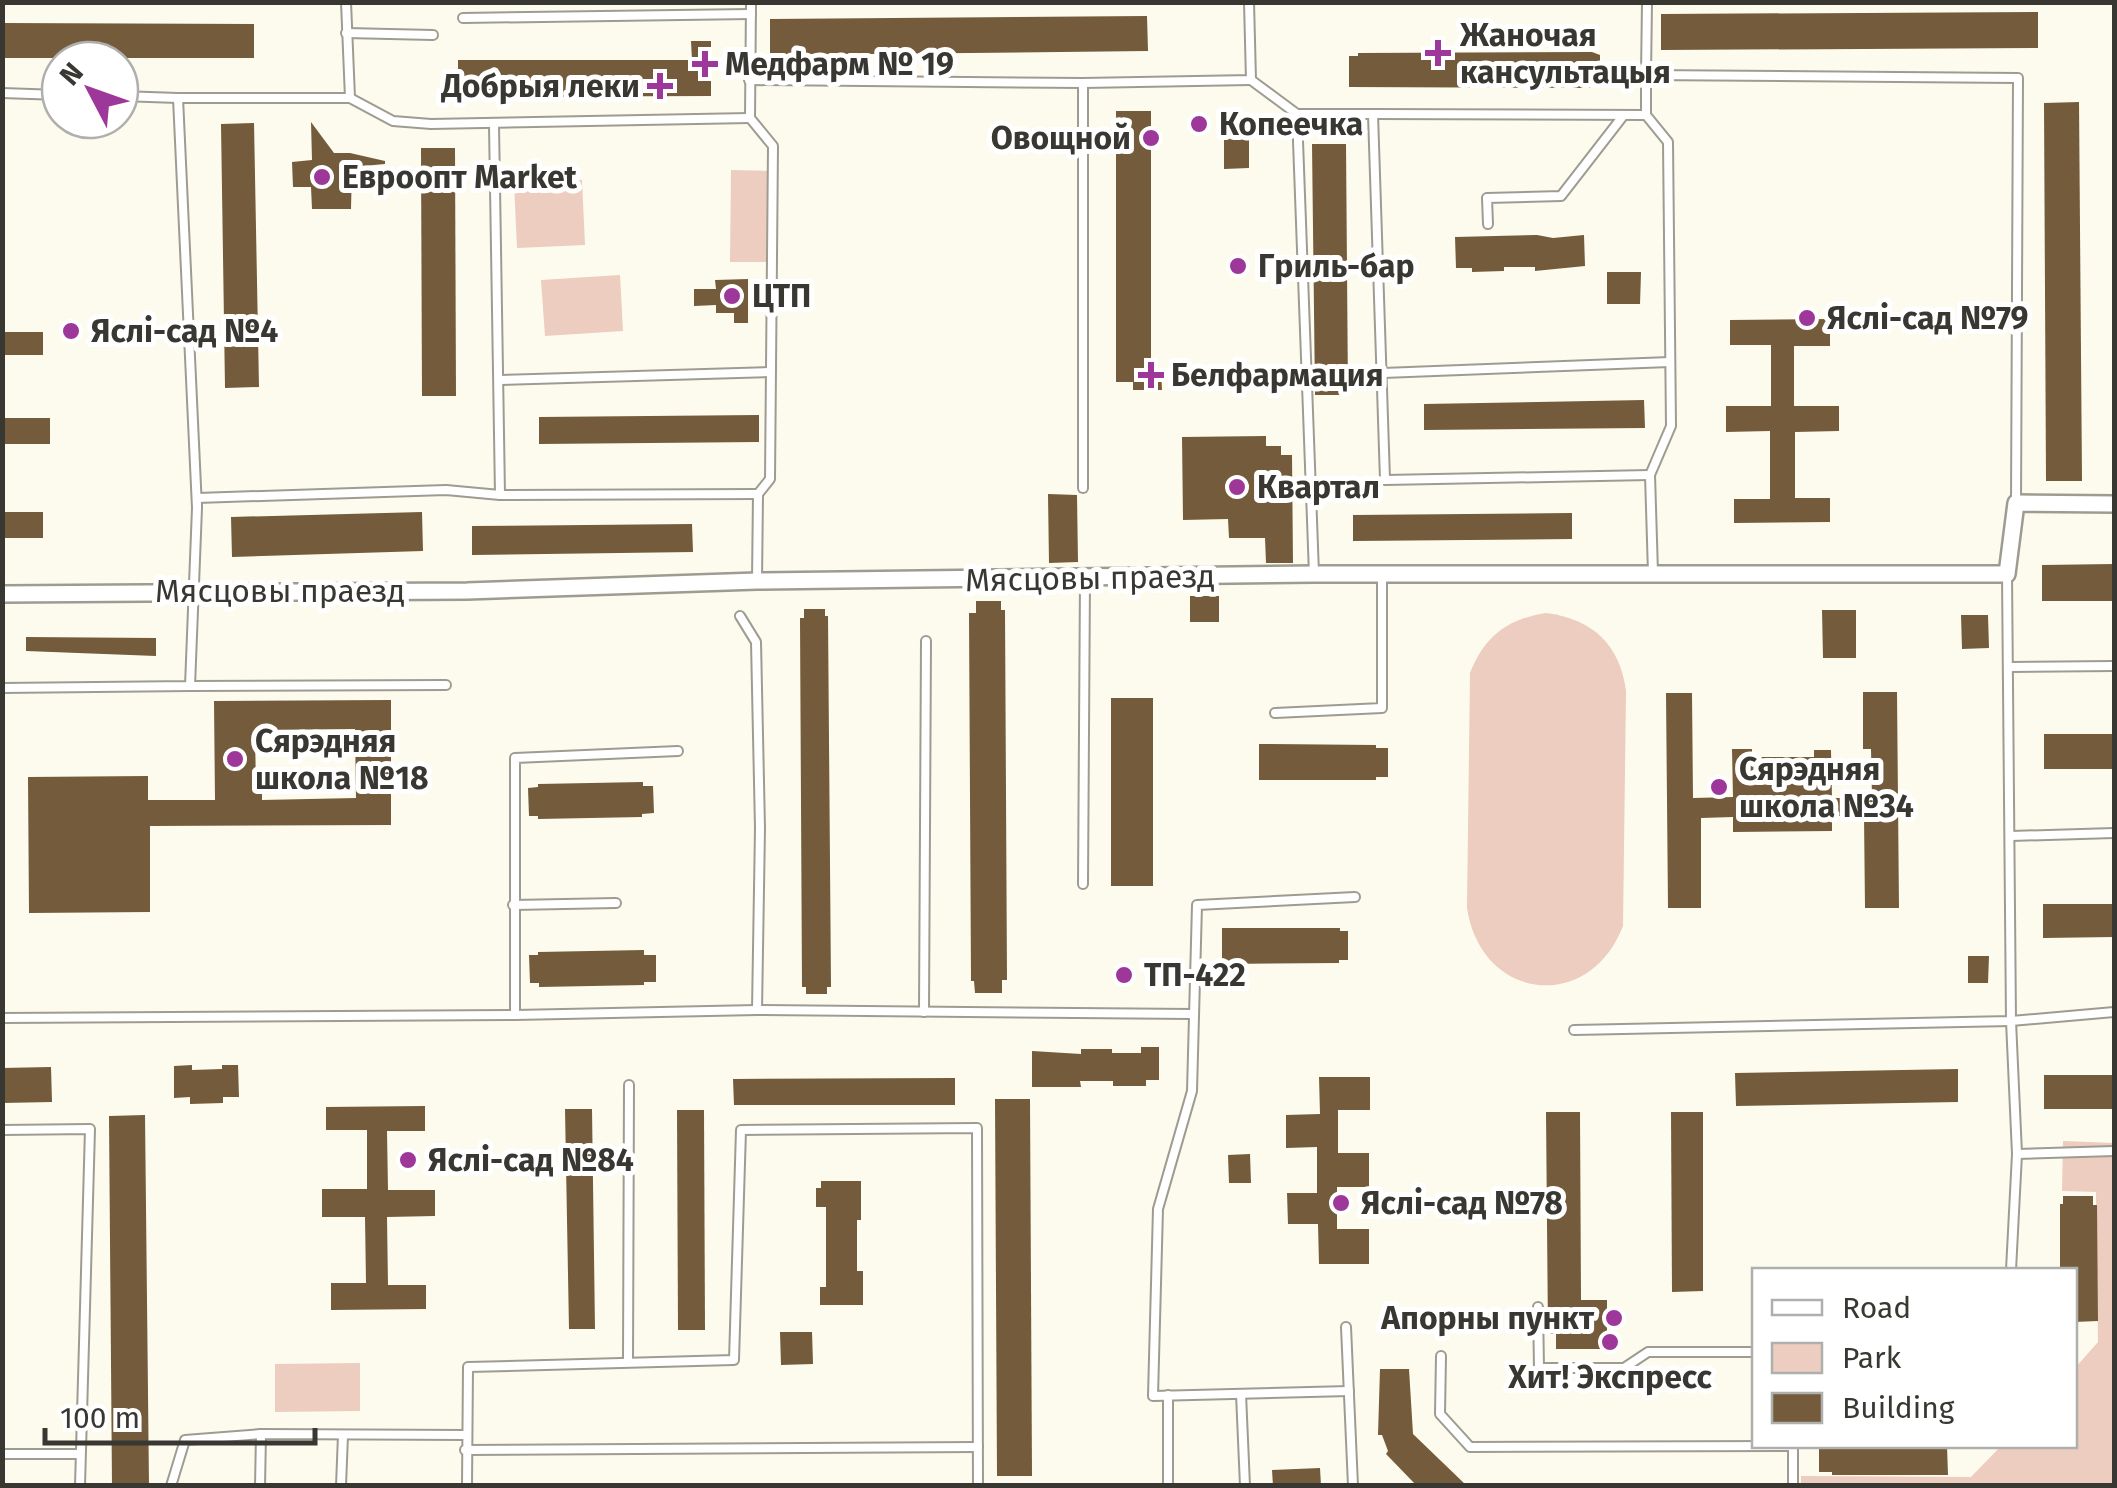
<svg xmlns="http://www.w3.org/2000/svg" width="2117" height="1488" font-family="'Fira Sans',sans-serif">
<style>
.green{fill:#eccdbf}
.building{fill:#735b3b;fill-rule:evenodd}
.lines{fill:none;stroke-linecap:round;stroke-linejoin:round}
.service-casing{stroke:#9e9c91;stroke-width:12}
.minor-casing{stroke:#9e9c91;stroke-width:20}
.service{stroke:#fff;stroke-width:8}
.minor{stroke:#fff;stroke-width:15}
.poi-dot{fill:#9e379a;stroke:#fff;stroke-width:4}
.labels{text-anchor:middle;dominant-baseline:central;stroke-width:10;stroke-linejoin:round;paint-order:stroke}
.poi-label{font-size:32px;font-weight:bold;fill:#383732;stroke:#fff;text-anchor:start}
.street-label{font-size:32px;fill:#383732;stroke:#fff}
</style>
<rect width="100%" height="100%" fill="#fdfbee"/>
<!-- green -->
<g class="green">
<path d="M731,170l39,1 -2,91h-38z"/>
<path d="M582,180l3,65 -68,3 -3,-65z"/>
<path d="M620,275l3,56 -78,5 -4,-56z"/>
<path d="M1546,613c47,6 74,32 80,78l-3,235c-34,88 -142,75 -156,-18l3,-235c14,-36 37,-54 76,-60z"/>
<path d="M2063,1141l51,2v342l-313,1v-10l170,1 30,-31h73l1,-78 23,-26 -2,-150 -34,-1z"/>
<path d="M360,1363v48l-85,1v-48z"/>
</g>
<!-- building -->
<g class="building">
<path d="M2038,12v36l-377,2v-36z"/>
<path d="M1147,16l1,35 -378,4v-36z"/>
<path d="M2,23l252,1v34h-252z"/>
<path d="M691,41h20v55l-253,1v-37h234z"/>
<path d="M1592,52l8,3v30h-9l-1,3 -241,-1v-31h9v-3z"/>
<path d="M2079,102l3,379h-36l-2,-378z"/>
<path d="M1116,111h35v257h10l1,22h-29v-8h-17z"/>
<path d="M311,122l23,31h16l35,8v3l-33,3 -1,42h-39l-1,-22h-18l-1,-25 20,-2z"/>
<path d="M254,123l5,264 -34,1 -4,-264z"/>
<path d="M1224,135h25v33l-25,1z"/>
<path d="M1312,144h34l2,251h-33z"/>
<path d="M421,148h34l1,248h-34z"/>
<path d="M1537,235l16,3 31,-3 1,31 -50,5v-4h-31v4l-32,1v-4h-16l-1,-31z"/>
<path d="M1607,272h34l-1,32h-33z"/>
<path d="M748,279v44h-14v-10h-18v-8l-22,1v-17h22l-1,-9z"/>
<path d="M1830,319v27h-36v60h45v25l-44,1v66h35v24l-96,1v-24h36v-68l-44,1v-26h45v-61h-41v-25z"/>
<rect x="2" y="332" width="41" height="23"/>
<path d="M1644,400l1,28 -221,2v-26z"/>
<path d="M759,415v27l-220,2v-27z"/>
<rect x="2" y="418" width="48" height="26"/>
<path d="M1266,436v10h15v9h11l1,108h-27l-1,-25h-36l-1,-19 -45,1 -1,-83z"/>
<path d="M1048,494l29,1 1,67 -29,1z"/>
<rect x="2" y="512" width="41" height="26"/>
<path d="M422,512l1,39 -191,6 -1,-40z"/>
<path d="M1572,513v26l-219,2v-26z"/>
<path d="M692,524l1,28 -221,3v-29z"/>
<path d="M2114,564v37h-72v-36z"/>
<rect x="1190" y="596" width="29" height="26"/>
<path d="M976,601h25v9h4l2,370h-5v13h-27l-1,-12h-3l-2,-368h7z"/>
<path d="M804,609h21v7h3l3,371h-4v7h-21v-7h-4l-2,-369h4z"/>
<path d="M1822,610h34v48h-33z"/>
<path d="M1961,615h27l1,33 -27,1z"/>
<path d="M26,637l130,1v18l-130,-5z"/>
<path d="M1863,692h34l2,216h-34l-1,-92h-32v15l-99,1v-15l-32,1v90h-33l-2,-215h26l1,105 40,-1 -1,-48h20v8h62v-7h17l1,48h40l-1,-49h-8z"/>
<rect x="1111" y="698" width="42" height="188"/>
<path d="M391,700v125l-241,1v86l-121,1 -1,-136 120,-1v24h67l-1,-99zM355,729l1,69 -94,2v-9h-6l-1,-61z"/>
<rect x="2044" y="734" width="70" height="35"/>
<path d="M1259,744l117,1v3h12v29h-12v3h-117z"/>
<path d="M643,782v4h10l1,27 -12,1v3l-104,2v-3h-9l-1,-28 10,-1v-3z"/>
<path d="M2043,904h71v33l-71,1z"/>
<path d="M1222,928h118v3h8v29h-9v3l-117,1z"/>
<path d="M644,950v5h12v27h-12v3l-105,2v-4h-9l-1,-28h9v-3z"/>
<path d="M1968,956h21l-1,27h-20z"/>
<path d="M1141,1047h18v33h-13v6h-33v-5h-33l1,6h-49v-36l49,3v-5h31v4h29z"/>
<path d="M192,1065v5l30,-1v-4h16l1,32h-16v6l-33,1v-7l-16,1v-32z"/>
<path d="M51,1067l1,35 -50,1v-35z"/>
<path d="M1958,1069v33l-222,4 -1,-33z"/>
<rect x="2044" y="1075" width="70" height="34"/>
<path d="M1319,1077h51v33h-32v43h31v34h-32v42h32v35h-50l-1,-40h-30l-1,-31h30v-46l-31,1v-33l34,-1z"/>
<path d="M955,1078v27h-221l-1,-26z"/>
<path d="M995,1099h35l2,377h-35z"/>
<path d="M425,1106v25h-38l1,59h47v26l-48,1 1,68h38v24l-95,1v-27h35l-1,-66h-43v-28h45v-59h-41v-23z"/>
<path d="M565,1109h27l3,220h-26z"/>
<path d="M677,1110h27l1,220h-27z"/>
<path d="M1546,1112h34l1,188h26v42h-4l1,7h-48v-15h-8z"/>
<path d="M1671,1112h32v179l-31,1z"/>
<path d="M145,1115l4,371h-37l-3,-370z"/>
<path d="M1250,1154l1,29h-22l-1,-28z"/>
<path d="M821,1181h40v39h-4v51h6v34h-43v-18h6v-80h-10v-19h5z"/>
<path d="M2063,1196h30v9h4l1,116 -24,1v-52h-14v-66h3z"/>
<path d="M780,1332h32l1,32 -32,1z"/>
<path d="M1380,1369h29l4,65 54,52h-50l-31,-32 2,-3 -6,-16h-4z"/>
<path d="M1819,1446h128l1,29h-116v-3h-13z"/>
<path d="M1320,1468l1,18h-48l-1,-16z"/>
</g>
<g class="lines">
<defs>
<g id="service">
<path d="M751,2l-1,116 23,28 -3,333 -12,15 -1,87"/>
<path d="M1647,2l-1,73 372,3 -2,425"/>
<path d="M463,18l288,-4"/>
<path d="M346,33l87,2"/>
<path d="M749,80l334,3 168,-3 -2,-78"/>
<path d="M1251,80l46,34 17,460"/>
<path d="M2,93l58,2"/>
<path d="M120,96l58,2"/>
<path d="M350,98l43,23 38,3 319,-6"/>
<path d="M1297,114h76l12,366 265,-5"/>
<path d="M1373,114l273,1v-40"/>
<path d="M1646,115l22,27 3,284 -21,49 3,98"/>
<path d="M494,125l6,370"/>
<path d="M1488,224l-1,-26 74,-2 62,-80"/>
<path d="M1383,373l287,-11"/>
<path d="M499,380l271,-8"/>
<path d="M1083,488v-405"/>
<path d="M197,504v-6l249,-8 54,5 258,-1"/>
<path d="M2007,574l4,447 6,133 -6,116"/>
<path d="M740,616l16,26 4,186 -3,182"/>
<path d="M2010,667l104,-1"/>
<path d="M190,686l256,-1"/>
<path d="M2,688l188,-2 7,-178 -19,-410h172l-4,-96"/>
<path d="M1275,713l107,-5v-132"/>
<path d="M2011,836l103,-3"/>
<path d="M1083,884l2,-305"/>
<path d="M513,905l103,-2"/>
<path d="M924,1012l2,-371"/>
<path d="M515,1015v-257l163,-7"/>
<path d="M2,1018l513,-3 242,-5 436,4"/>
<path d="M1574,1030l437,-9 103,-9"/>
<path d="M2,1130l88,-1 -10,357"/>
<path d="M2017,1154l97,-3"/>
<path d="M1538,1307l1,61h85l24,-16h106"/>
<path d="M1346,1327l7,159"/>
<path d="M1441,1356l-1,58 30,33 323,-1"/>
<path d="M628,1362l1,-277"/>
<path d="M1349,1391l-196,5 5,-187 34,-118 5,-186 158,-8"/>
<path d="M1241,1394l4,92"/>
<path d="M1793,1446v40"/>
<path d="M465,1450l513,-3"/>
<path d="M2,1454h78"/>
<path d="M171,1486l14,-46 76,-6 205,1"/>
<path d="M260,1486l1,-52"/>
<path d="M341,1486l2,-51"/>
<path d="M467,1486l1,-119 266,-7 7,-230 236,-2 1,358"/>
<path d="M1168,1486v-91"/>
</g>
<path id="minor" d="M2,594l465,-3 290,-10 557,-7h693l9,-71 98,1"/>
</defs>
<!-- service casing -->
<use href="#service" class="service-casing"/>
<!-- minor casing -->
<use href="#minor" class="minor-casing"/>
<!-- service -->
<use href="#service" class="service"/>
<!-- minor -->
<use href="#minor" class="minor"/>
</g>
<!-- markers -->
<g class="poi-dot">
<path d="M1433 38h10v10h10v10h-10v10h-10v-10h-10v-10h10z"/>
<path d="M700 49h10v10h10v10h-10v10h-10v-10h-10v-10h10z"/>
<path d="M655 71h10v10h10v10h-10v10h-10v-10h-10v-10h10z"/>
<circle cx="1199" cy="124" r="10"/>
<circle cx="1151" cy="138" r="10"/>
<circle cx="322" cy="177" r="10"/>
<circle cx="1238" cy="266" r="10"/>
<circle cx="732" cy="296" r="10"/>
<circle cx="1807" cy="318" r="10"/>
<circle cx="71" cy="331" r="10"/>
<path d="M1146 360h10v10h10v10h-10v10h-10v-10h-10v-10h10z"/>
<circle cx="1237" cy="487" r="10"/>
<circle cx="235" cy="759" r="10"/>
<circle cx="1719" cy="787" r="10"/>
<circle cx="1124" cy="975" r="10"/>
<circle cx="408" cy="1160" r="10"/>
<circle cx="1341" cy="1203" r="10"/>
<circle cx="1614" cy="1318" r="10"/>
<circle cx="1610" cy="1342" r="10"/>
</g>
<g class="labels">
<!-- poi labels -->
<g class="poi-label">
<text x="1460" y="35">Жаночая<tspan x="1460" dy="37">кансультацыя</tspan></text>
<text x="725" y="64">Медфарм № 19</text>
<text x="640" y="86" text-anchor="end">Добрыя леки</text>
<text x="1219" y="124">Копеечка</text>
<text x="1131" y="138" text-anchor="end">Овощной</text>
<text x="342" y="177">Евроопт Market</text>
<text x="1258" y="266">Гриль-бар</text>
<text x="752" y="296">ЦТП</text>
<text x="1827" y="318">Яслі-сад №79</text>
<text x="91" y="331">Яслі-сад №4</text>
<text x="1171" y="375">Белфармация</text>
<text x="1257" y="487">Квартал</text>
<text x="255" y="741">Сярэдняя<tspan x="255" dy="37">школа №18</tspan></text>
<text x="1739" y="769">Сярэдняя<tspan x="1739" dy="37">школа №34</tspan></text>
<text x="1144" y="975">ТП-422</text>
<text x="428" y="1160">Яслі-сад №84</text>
<text x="1361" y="1203">Яслі-сад №78</text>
<text x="1594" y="1318" text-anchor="end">Апорны пункт</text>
<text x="1610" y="1377" text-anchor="middle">Хит! Экспресс</text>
</g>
<!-- street labels -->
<g class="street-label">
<text transform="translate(1090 578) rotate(-1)">Мясцовы праезд</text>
<text x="280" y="591">Мясцовы праезд</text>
</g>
</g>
<!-- border -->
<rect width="2117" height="1488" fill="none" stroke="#383732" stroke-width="10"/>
<!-- legend -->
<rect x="1752" y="1268" width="325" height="180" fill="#ffffff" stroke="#afafad" stroke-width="2.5"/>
<rect x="1772" y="1300" width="50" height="15" fill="#ffffff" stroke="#afafad" stroke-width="2.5"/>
<text x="1842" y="1318" font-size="30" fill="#383732">Road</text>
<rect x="1772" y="1343" width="50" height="30" fill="#eccdbf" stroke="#afafad" stroke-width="2.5"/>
<text x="1842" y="1368" font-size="30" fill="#383732">Park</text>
<rect x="1772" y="1393" width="50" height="30" fill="#735b3b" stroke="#afafad" stroke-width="2.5"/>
<text x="1842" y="1418" font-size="30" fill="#383732">Building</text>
<!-- north arrow -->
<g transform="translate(90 90) rotate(311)"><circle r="48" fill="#ffffff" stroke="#afafad" stroke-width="2.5"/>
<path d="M0-8L18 38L0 25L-18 38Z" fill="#9e379a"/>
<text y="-15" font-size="28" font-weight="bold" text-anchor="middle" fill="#383732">N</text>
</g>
<!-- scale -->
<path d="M45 1428v15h270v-15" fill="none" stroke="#383732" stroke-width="5"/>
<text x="60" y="1428" font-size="30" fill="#383732" stroke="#ffffff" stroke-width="8" paint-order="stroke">100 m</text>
</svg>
